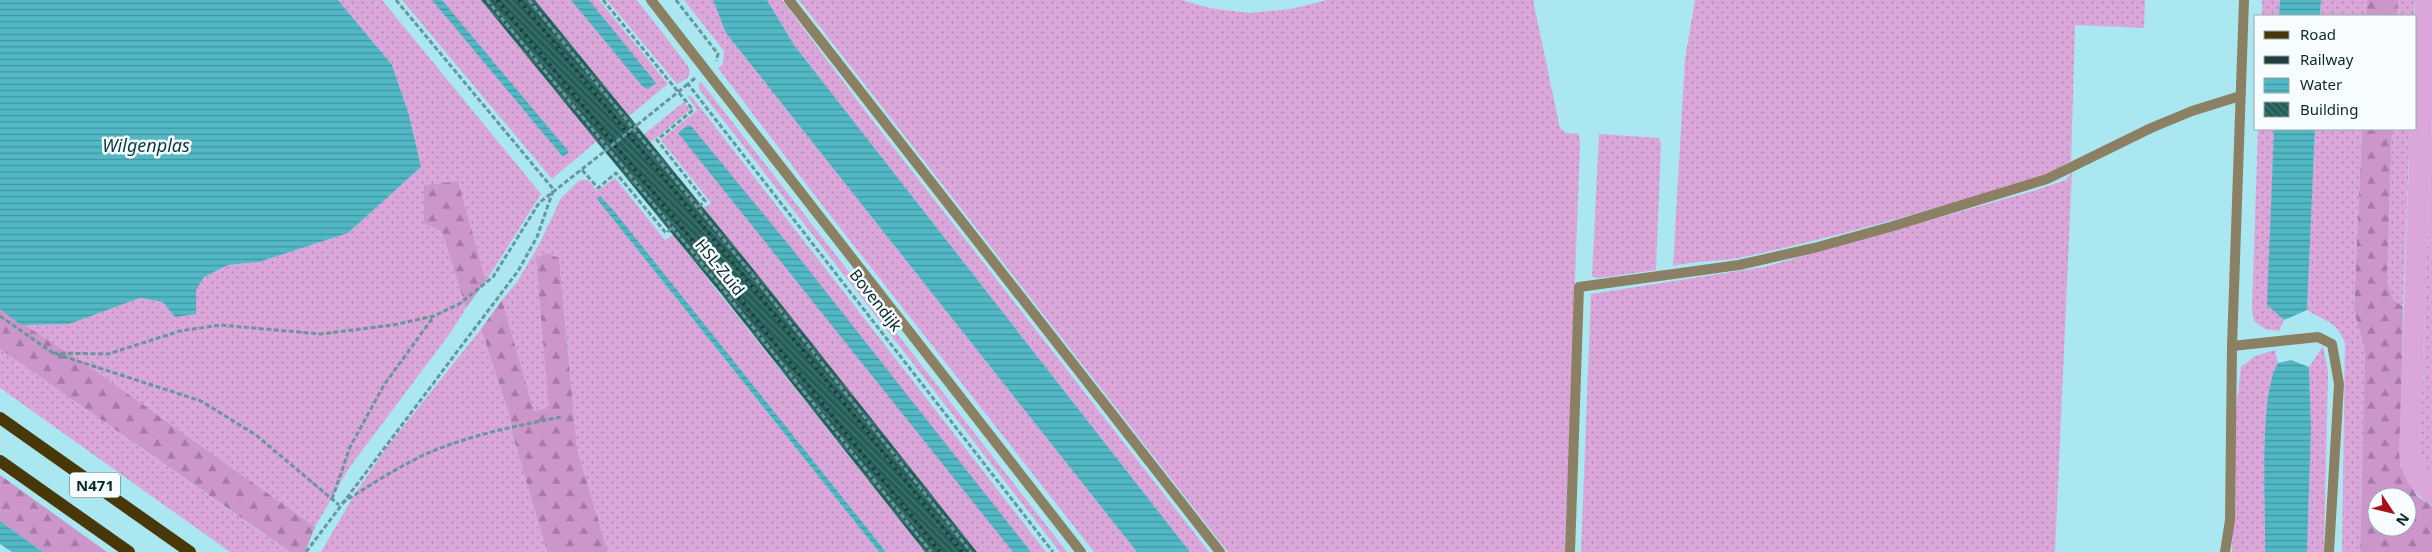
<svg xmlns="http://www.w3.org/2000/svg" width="2432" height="552" font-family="'Noto Sans',sans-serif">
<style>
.grass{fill:url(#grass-dots)}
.forest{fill:url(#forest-firs);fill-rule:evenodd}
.garden{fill:#dba7da}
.water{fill:url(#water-rules)}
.building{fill:url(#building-back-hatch)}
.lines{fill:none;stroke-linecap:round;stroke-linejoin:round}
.path{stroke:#68969c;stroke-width:3;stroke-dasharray:5 2.5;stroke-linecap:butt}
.service{stroke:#8c8064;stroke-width:10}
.minor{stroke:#8c8064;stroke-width:10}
.primary{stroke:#483809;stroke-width:12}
.rail{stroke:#1f3c3f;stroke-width:4;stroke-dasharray:2.5 5;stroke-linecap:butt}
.path-bridge{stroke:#68969c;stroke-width:3;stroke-dasharray:5 2.5;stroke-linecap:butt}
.labels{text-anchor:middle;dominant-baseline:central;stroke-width:5;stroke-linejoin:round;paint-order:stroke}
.shield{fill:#f7fdfe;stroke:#536669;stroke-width:1}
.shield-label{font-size:15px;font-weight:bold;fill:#0d2629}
.street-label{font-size:16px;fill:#0d2629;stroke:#f7fdfe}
.water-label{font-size:18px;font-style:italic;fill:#093a40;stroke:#f7fdfe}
</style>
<defs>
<pattern id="grass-dots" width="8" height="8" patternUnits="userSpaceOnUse" patternTransform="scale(1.25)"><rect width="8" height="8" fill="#dba7da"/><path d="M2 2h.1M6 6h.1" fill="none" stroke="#b088b1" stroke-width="1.8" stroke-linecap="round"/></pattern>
<pattern id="forest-firs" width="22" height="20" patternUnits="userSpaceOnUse" patternTransform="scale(1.25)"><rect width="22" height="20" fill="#cd96cb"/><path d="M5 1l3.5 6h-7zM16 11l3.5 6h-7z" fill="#a57aa5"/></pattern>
<pattern id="water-rules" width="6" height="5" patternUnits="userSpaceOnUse" patternTransform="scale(1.25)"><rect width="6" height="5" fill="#52b8c6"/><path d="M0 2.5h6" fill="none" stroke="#4295a1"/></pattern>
<pattern id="building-back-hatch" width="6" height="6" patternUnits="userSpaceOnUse" patternTransform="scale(1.25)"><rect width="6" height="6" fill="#235e59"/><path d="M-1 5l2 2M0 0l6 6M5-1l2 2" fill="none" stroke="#487672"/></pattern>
</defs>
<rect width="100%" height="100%" fill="#abe7f0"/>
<!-- grass -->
<g class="grass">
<path d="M338,0h44l159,194 -55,87 -28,-100 -34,4v38l18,9 24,76 -15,24 -102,136 -34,59 -212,-151 -82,-51 48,-1 71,-26 23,4 33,-13 8,-12 24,-12 31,-3 89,-29 73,-66 -12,-52 -17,-50z"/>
<path d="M402,0h79l116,141 -45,38z"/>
<path d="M535,0h64l69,84 -39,32z"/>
<path d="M607,0h30l51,66 2,5 -2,7 -11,6z"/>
<path d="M684,0h29l13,33 411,519h-43l-268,-342 -108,-142 5,-4 1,-13z"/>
<path d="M767,0h15l87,116 340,436h-19l-396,-507z"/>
<path d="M799,0h383l27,8 40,5 42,-4 36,-9h206l27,128 6,5 13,1 1,10 -15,408h-337z"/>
<path d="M1695,0h450l-1,28 -69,-3 -4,136 -25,14c-98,30 -198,59 -298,81 -25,6 -50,4 -75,10l12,-207z"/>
<path d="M2262,0h18l-1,16h-17z"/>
<path d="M2321,0h46v16h-47z"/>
<path d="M2398,0h17l-1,16h-17z"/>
<path d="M699,82l3,1 365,469h-7l-361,-463z"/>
<path d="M687,95l5,2 354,455h-69l-273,-344 7,-5 -50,-63 36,-30z"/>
<path d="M684,102l6,8 -39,32 -7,-8z"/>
<path d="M2432,117v361l-11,-21 -1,-12z"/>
<path d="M2258,129h16l-6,176 16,15 -5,11 -14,-2 -11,-8 -2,-12z"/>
<path d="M2315,129h47l-8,179c2,17 10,30 11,47l-5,197h-18l3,-209c-9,-23 -20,-21 -38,-33z"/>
<path d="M2392,129h18l-7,178 -10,-8 -6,-18z"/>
<path d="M1599,134l60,4 2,5 -5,127 -56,8 -8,-1z"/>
<path d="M2072,171l-17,381h-474l10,-258 173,-27 269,-76 33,-11z"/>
<path d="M615,178l50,62 8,-5 252,317h-39l-289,-353 282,353h-271l-31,-103 -18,-191 -23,3 14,147 -16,3 -32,-111 15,-18 22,-37 22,-47 19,-18h8l9,11z"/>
<path d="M481,329l29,88 3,19 34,116h-226l35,-60 31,-45z"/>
<path d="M2323,346l5,26 -4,180h-17l4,-124 -2,-61z"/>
<path d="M0,349l262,184 28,19h-60l-230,-164z"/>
<path d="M2275,350l3,13c-20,31 -12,147 -13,189h-33l4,-141 5,-44 14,-11z"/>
</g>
<!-- forest -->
<g class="forest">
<path d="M2367,0h31l-1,16h-30z"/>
<path d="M2362,129h30l-5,152 6,18 10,8 -3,158 17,31 15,10v46h-72l5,-197c-1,-17 -9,-30 -11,-47zM2377,497h30v30h-30z"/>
<path d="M458,181l28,100 -20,27 -24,-76 -18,-9v-38z"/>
<path d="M546,253l13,5 18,191 31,103h-61l-34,-116 -3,-19 -29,-88 21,-29 32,111 15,-3 -13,-148z"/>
<path d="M0,309l103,67 212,151 -10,25h-15l-290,-203z"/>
<path d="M0,475l107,77h-64l-43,-31z"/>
</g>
<!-- garden -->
<path class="garden" d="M2415,0h17v117l-12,328 1,12 11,21v28c-20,-14 -31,-28 -33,-53l11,-324h6z"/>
<!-- water -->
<g class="water">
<path d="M0,0h338l54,65 17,50 12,52 -73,66 -89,29 -31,3 -24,12 -8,13v24l-21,3 -12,-15 -23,-4 -71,26 -48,1 -21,-16z"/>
<path d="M432,0h10l127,152 -6,5z"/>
<path d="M571,0h18l67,83 -8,6 -5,-2z"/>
<path d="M713,0h54l27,45 396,507h-53l-411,-519z"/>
<path d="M2280,0h41l-1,16h-41z"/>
<path d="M688,125l4,2 101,123 238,302h-18l-335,-419z"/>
<path d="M2274,129h41l-8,181 -23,10 -17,-15z"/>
<path d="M600,196l14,15 272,341h-7l-282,-353z"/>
<path d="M2291,360l18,7 2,61 -4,124h-42c1,-41 -7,-158 13,-189z"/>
<path d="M0,521l43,31h-31l-12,-8z"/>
</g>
<!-- building -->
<path class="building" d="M481,0h54l219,270 223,282h-52l-203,-257z"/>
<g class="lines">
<!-- path -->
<g class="path">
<path d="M396,0l158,190"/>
<path d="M487,0l238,292 206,260"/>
<path d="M529,0l221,272 221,280"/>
<path d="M603,0l90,110 -36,30 48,61 -7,6"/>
<path d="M676,0l42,54 -2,7"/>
<path d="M695,78l-7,6 365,468"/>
<path d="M637,125l51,-41"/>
<path d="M582,170l16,18 18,-15 50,60 7,-6"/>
<path d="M0,316l53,37 148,48 55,34 83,70"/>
<path d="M53,353l55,1 72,-23 40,-6 101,9 72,-9 41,-9 25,-12 34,-27 46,-74 66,-52"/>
<path d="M332,499l18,-52 34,-62 50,-69"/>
<path d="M342,503c28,-18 56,-36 86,-50 42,-18 88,-27 133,-36"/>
<path d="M306,552l212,-281 19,-34 16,-46"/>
</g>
<!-- service -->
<g class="service">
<path d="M789,0l431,552"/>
<path d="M2244,0l-12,346 86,-9 14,7 7,40 -10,168"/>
<path d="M1570,552l9,-265 160,-22 75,-17 76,-21 157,-48 104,-51 41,-17 48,-15"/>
<path d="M2225,552l5,-32 2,-174"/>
</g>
<!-- minor -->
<path class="minor" d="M651,0l430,552"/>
<!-- primary -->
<g class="primary">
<path d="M0,418l190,134"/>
<path d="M0,461l129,91"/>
</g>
<!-- rail -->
<g class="rail">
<path d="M497,0l234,288 209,264"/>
<path d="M519,0l228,280 215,272"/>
</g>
<!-- path-bridge -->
<path class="path-bridge" d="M605,151l32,-26"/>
</g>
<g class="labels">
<!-- shield labels -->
<rect class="shield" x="70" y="472.5" width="50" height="25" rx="4"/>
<g class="shield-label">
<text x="95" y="485">N471</text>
</g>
<!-- street labels -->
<g class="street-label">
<text transform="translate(720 267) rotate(51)">HSL-Zuid</text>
<text transform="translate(876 300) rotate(52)">Bovendijk</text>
</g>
<!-- water labels -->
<g class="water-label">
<text x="146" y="145">Wilgenplas</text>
</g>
</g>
<!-- legend -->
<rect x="2254" y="15" width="162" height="115" fill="#f7fdfe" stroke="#99a7a9"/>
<rect x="2264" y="31" width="25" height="8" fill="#483809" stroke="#99a7a9"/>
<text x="2300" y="40" font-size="15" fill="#0d2629">Road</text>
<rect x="2264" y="56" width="25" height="8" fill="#1f3c3f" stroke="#99a7a9"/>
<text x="2300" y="65" font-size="15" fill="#0d2629">Railway</text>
<rect x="2264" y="78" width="25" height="15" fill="url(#water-rules)" stroke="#99a7a9"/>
<text x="2300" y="90" font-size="15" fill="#0d2629">Water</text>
<rect x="2264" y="102" width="25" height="15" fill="url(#building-back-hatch)" stroke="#99a7a9"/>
<text x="2300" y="115" font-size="15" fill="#0d2629">Building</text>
<!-- north arrow -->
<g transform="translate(2392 512) rotate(125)"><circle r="24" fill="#f7fdfe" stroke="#99a7a9"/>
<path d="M0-4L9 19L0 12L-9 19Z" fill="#a71215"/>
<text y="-8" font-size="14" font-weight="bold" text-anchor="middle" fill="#0d2629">N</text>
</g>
</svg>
